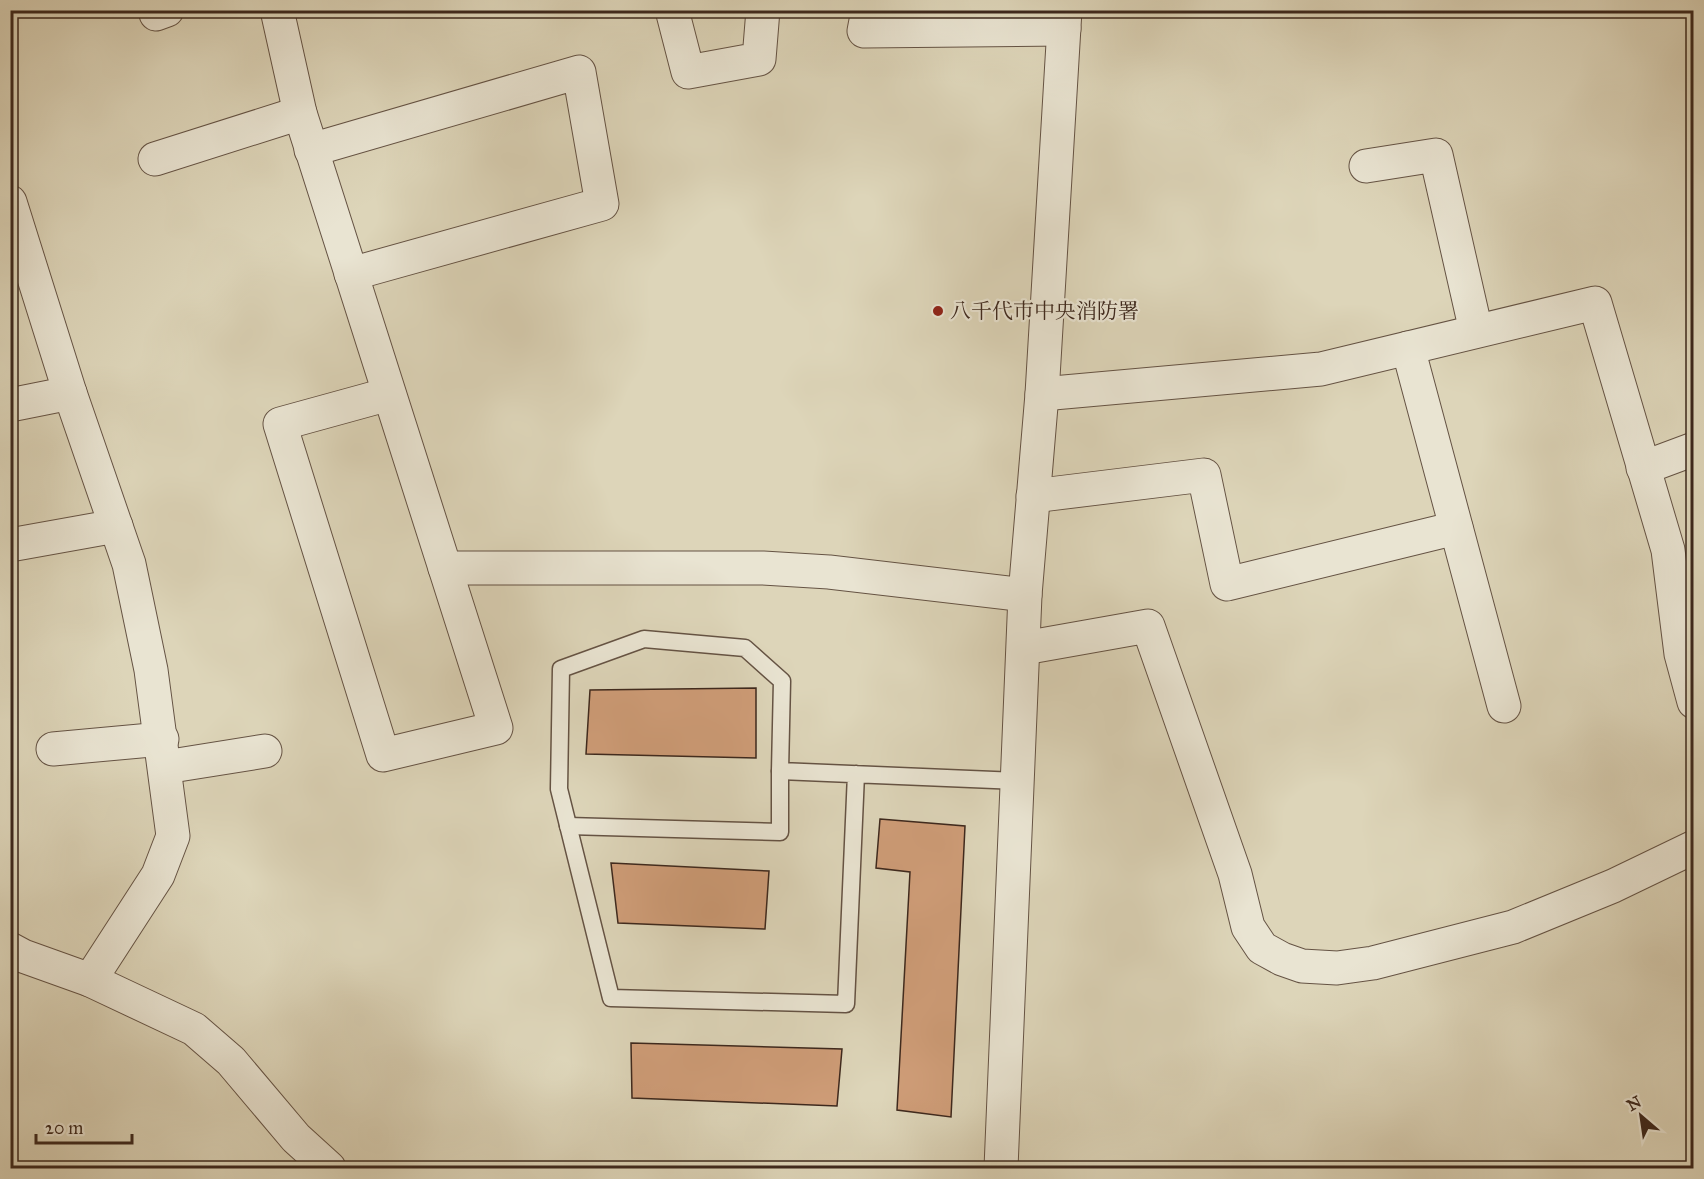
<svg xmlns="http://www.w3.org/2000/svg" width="1704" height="1179" font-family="'IM FELL Great Primer','Noto Serif JP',serif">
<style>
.building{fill:#cf9d78;stroke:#3d281d;stroke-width:1.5}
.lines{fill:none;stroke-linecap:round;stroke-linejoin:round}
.service-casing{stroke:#655344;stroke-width:19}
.minor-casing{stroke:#655344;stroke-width:35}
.tertiary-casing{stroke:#655344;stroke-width:35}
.service{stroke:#e9e4d2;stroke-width:16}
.minor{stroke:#e9e4d2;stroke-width:33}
.tertiary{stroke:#e9e4d2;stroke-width:33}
.poi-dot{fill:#8f2418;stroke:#e9e4d2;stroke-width:2}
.labels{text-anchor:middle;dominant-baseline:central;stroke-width:4.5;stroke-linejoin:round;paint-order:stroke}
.poi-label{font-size:21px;fill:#3d281d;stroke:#e9e4d2;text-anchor:start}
</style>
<rect width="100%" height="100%" fill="#ddd5b9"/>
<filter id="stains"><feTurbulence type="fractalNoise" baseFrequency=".00333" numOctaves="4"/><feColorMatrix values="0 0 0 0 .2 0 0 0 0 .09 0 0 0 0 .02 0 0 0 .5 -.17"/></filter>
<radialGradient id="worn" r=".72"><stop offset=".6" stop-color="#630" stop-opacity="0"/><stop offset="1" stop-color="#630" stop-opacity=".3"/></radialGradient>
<!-- building -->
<g class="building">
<path d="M756,688v70l-170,-4 4,-64z"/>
<path d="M880,819l85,7 -14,291 -54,-7 13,-238 -34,-4z"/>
<path d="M611,863l158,8 -4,58 -147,-6z"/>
<path d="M631,1043l211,6 -5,57 -205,-8z"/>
</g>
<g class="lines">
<defs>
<g id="service">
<path d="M856,774l-10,230 -235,-6 -52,-209 2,-120 83,-30 101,9 37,33 -2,90 238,10"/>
<path d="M568,826l212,6v-61"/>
</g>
<g id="minor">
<path d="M155,10l1,4 11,-4"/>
<path d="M277,10l23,103 145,455h318l66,4 196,23"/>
<path d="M672,10l16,62 71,-13 4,-49"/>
<path d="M868,10l-4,21 200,-2"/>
<path d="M311,150l268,-78 23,132 -251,70"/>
<path d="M155,159l145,-46"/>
<path d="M1366,166l70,-11 40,176"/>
<path d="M10,202l60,191 59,171 22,106 22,166 -15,39 -68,105"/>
<path d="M1408,348l96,358"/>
<path d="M389,394l-109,30 103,331 113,-27 -51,-160"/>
<path d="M1042,394l279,-25 274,-66 73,247 13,104 13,48"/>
<path d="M10,405l60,-12"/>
<path d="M1643,468l51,-19"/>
<path d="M1033,496l171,-21 23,109 229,-56"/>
<path d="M10,545l106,-19"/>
<path d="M1024,648l124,-22 87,248 13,53 14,21 20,11 20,7 35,2 36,-5 140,-36 100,-41 81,-39"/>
<path d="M53,749l109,-10"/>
<path d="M165,767l100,-16"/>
<path d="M10,949l13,7 67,24 104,49 37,32 65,77 33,30"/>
</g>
<path id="tertiary" d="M1001,1168l24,-573 17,-201 23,-384"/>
</defs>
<!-- service casing -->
<use href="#service" class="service-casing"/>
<!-- minor casing -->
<use href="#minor" class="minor-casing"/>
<!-- tertiary casing -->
<use href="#tertiary" class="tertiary-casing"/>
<!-- service -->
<use href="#service" class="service"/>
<!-- minor -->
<use href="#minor" class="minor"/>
<!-- tertiary -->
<use href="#tertiary" class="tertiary"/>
</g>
<!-- markers -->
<circle class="poi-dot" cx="938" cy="311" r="6"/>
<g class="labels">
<!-- poi labels -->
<g class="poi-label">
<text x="950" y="311">八千代市中央消防署</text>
</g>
</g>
<!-- margin -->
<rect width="1704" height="1179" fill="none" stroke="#ddd5b9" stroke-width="36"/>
<rect x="12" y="12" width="1680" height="1155" fill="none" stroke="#3d281d" stroke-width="3"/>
<rect x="18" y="18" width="1668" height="1143" fill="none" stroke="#3d281d" stroke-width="1.5"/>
<!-- north arrow -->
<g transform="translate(1641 1116) rotate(331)" stroke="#e9e4d2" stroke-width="4.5" paint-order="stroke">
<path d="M0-4.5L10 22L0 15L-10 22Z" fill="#3d281d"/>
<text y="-9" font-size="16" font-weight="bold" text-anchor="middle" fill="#3d281d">N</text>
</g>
<!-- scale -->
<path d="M36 1134v9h96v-9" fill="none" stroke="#3d281d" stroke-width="3"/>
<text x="45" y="1134" font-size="18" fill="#3d281d" stroke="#e9e4d2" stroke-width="4.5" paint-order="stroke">20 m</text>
<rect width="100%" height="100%" filter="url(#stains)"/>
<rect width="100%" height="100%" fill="url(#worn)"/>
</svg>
